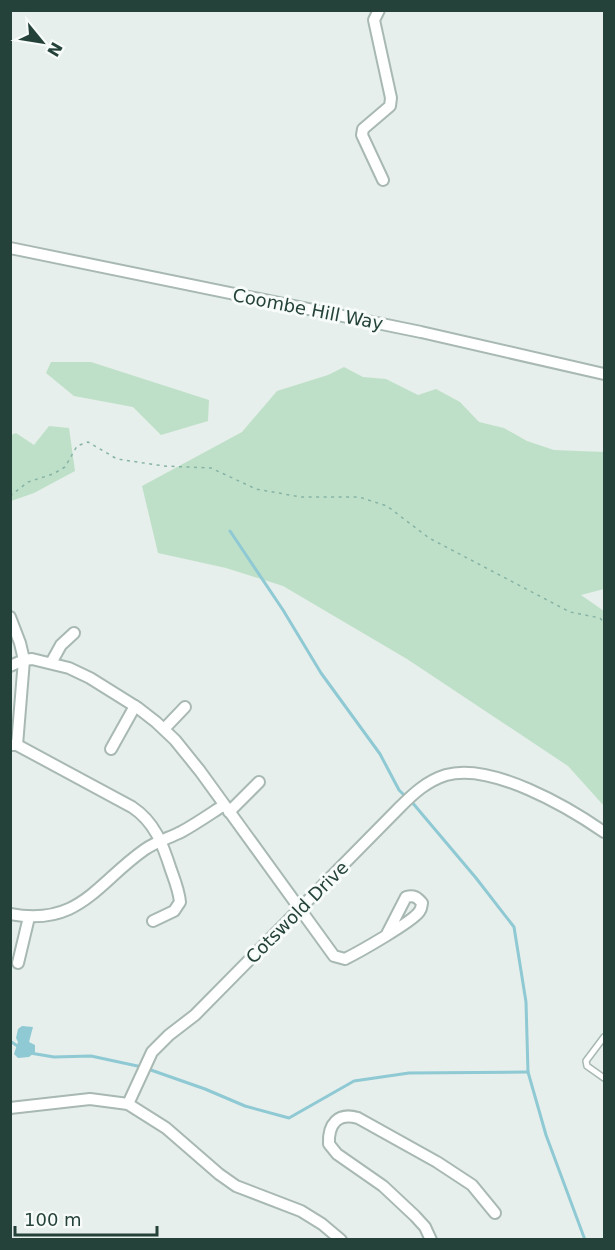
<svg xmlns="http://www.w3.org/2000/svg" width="615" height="1250" font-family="'DejaVu Sans',sans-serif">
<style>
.green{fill:#bfe0c8}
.water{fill:#8ec9d4}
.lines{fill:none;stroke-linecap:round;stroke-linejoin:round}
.stream{stroke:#8ec9d4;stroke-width:3}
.lane-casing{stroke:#a8b8b2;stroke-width:8}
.street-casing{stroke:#a8b8b2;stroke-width:14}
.path{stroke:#86b3a5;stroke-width:1.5;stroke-dasharray:3 4.5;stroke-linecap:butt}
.lane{stroke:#fff;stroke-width:5}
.street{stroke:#fff;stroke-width:10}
.labels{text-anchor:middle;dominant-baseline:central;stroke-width:6;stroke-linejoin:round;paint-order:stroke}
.street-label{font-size:18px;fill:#24423a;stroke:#f7fbf9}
</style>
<rect width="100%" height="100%" fill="#e6efeb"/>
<!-- green -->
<g class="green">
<path d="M51,362h40l118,38 -1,21 -47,14 -28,-28 -59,-11 -28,-23z"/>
<path d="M344,367l19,10 23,2 32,16 18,-6 24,13 19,20 25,6 23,13 27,9 50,2v137l-23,6 23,16v195l-36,-40 -161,-107 -124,-73 -57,-18 -68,-15 -16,-67 100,-54 35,-41 51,-16z"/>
<path d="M49,426l20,2 6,43 -41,22 -23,8v-66l5,-2 18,12z"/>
</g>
<!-- water -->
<path class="water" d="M22,1026l11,1 -4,15 6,3v7l-6,5 -11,1 -4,-4 4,-12 -2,-4 2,-9z"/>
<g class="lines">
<!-- stream -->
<g class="stream">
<path d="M230,531l53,79 38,63 59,81 19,36 7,7"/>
<path d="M411,801l65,77 38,49 12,75 2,70 18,63 39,105"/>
<path d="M10,1041l9,6"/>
<path d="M30,1053l24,4 37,-1 51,11"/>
<path d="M148,1069l57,20 40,17 44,12 65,-37 55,-8 119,-1"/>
</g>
<defs>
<path id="lane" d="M604,1037l-18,24 1,5 17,12"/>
<g id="street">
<path d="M379,10l-5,10 17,78 -1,8 -27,23 -1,6 21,45"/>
<path d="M10,248l411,84 183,42"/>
<path d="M10,617l10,26 4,17 -7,85"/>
<path d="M51,663l10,-18 13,-12"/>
<path d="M10,666l14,-6 8,-1 37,9 21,10 48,30 18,14 19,18 25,31 134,185 11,3c14,-7 67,-37 74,-47 3,-4 2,-4 3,-9 -5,-6 -8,-8 -16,-6l-19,37"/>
<path d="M164,729l21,-22"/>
<path d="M10,745h7l115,62c23,15 31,38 39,63 4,11 8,21 9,32l-6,9 -21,10"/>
<path d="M111,749l24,-43"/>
<path d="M229,812l30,-30"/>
<path d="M10,914c69,13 86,-30 134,-64 11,-8 25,-12 37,-18 15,-8 29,-18 43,-27"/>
<path d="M18,963l11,-46"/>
<path d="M128,1104l24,-52 17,-17 26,-20 205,-208c14,-14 27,-26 46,-32 45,-13 122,32 158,57"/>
<path d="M10,1108l80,-9 38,5 38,24 53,46 17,12 65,25 21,13 19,16"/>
<path d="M431,1240l-6,-13 -10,-11 -32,-30 -46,-32 -8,-10c-1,-20 9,-32 29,-26l79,44 35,23 23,28"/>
</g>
</defs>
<!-- lane casing -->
<use href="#lane" class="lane-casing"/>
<!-- street casing -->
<use href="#street" class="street-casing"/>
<!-- path -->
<path class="path" d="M10,496l18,-14 25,-8 12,-7 12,-21 11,-4 29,17 47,7 47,2 45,21 45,8h58l28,9 42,32 141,74 30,6 4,5"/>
<!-- lane -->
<use href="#lane" class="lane"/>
<!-- street -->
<use href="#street" class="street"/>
</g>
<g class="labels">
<!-- street labels -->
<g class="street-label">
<text transform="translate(308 309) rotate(11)">Coombe Hill Way</text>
<text transform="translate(297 912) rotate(-45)">Cotswold Drive</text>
</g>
</g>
<!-- border -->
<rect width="615" height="1250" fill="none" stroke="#24423a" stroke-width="24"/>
<!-- north arrow -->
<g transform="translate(42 42) rotate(120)" stroke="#f7fbf9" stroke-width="4.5" paint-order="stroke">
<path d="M0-4.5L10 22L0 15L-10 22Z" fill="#24423a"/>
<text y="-9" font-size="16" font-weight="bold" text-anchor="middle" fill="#24423a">N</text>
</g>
<!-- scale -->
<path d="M15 1226v9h142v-9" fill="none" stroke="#24423a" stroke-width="3"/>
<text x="24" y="1226" font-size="18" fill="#24423a" stroke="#f7fbf9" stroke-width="4.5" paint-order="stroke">100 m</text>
</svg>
